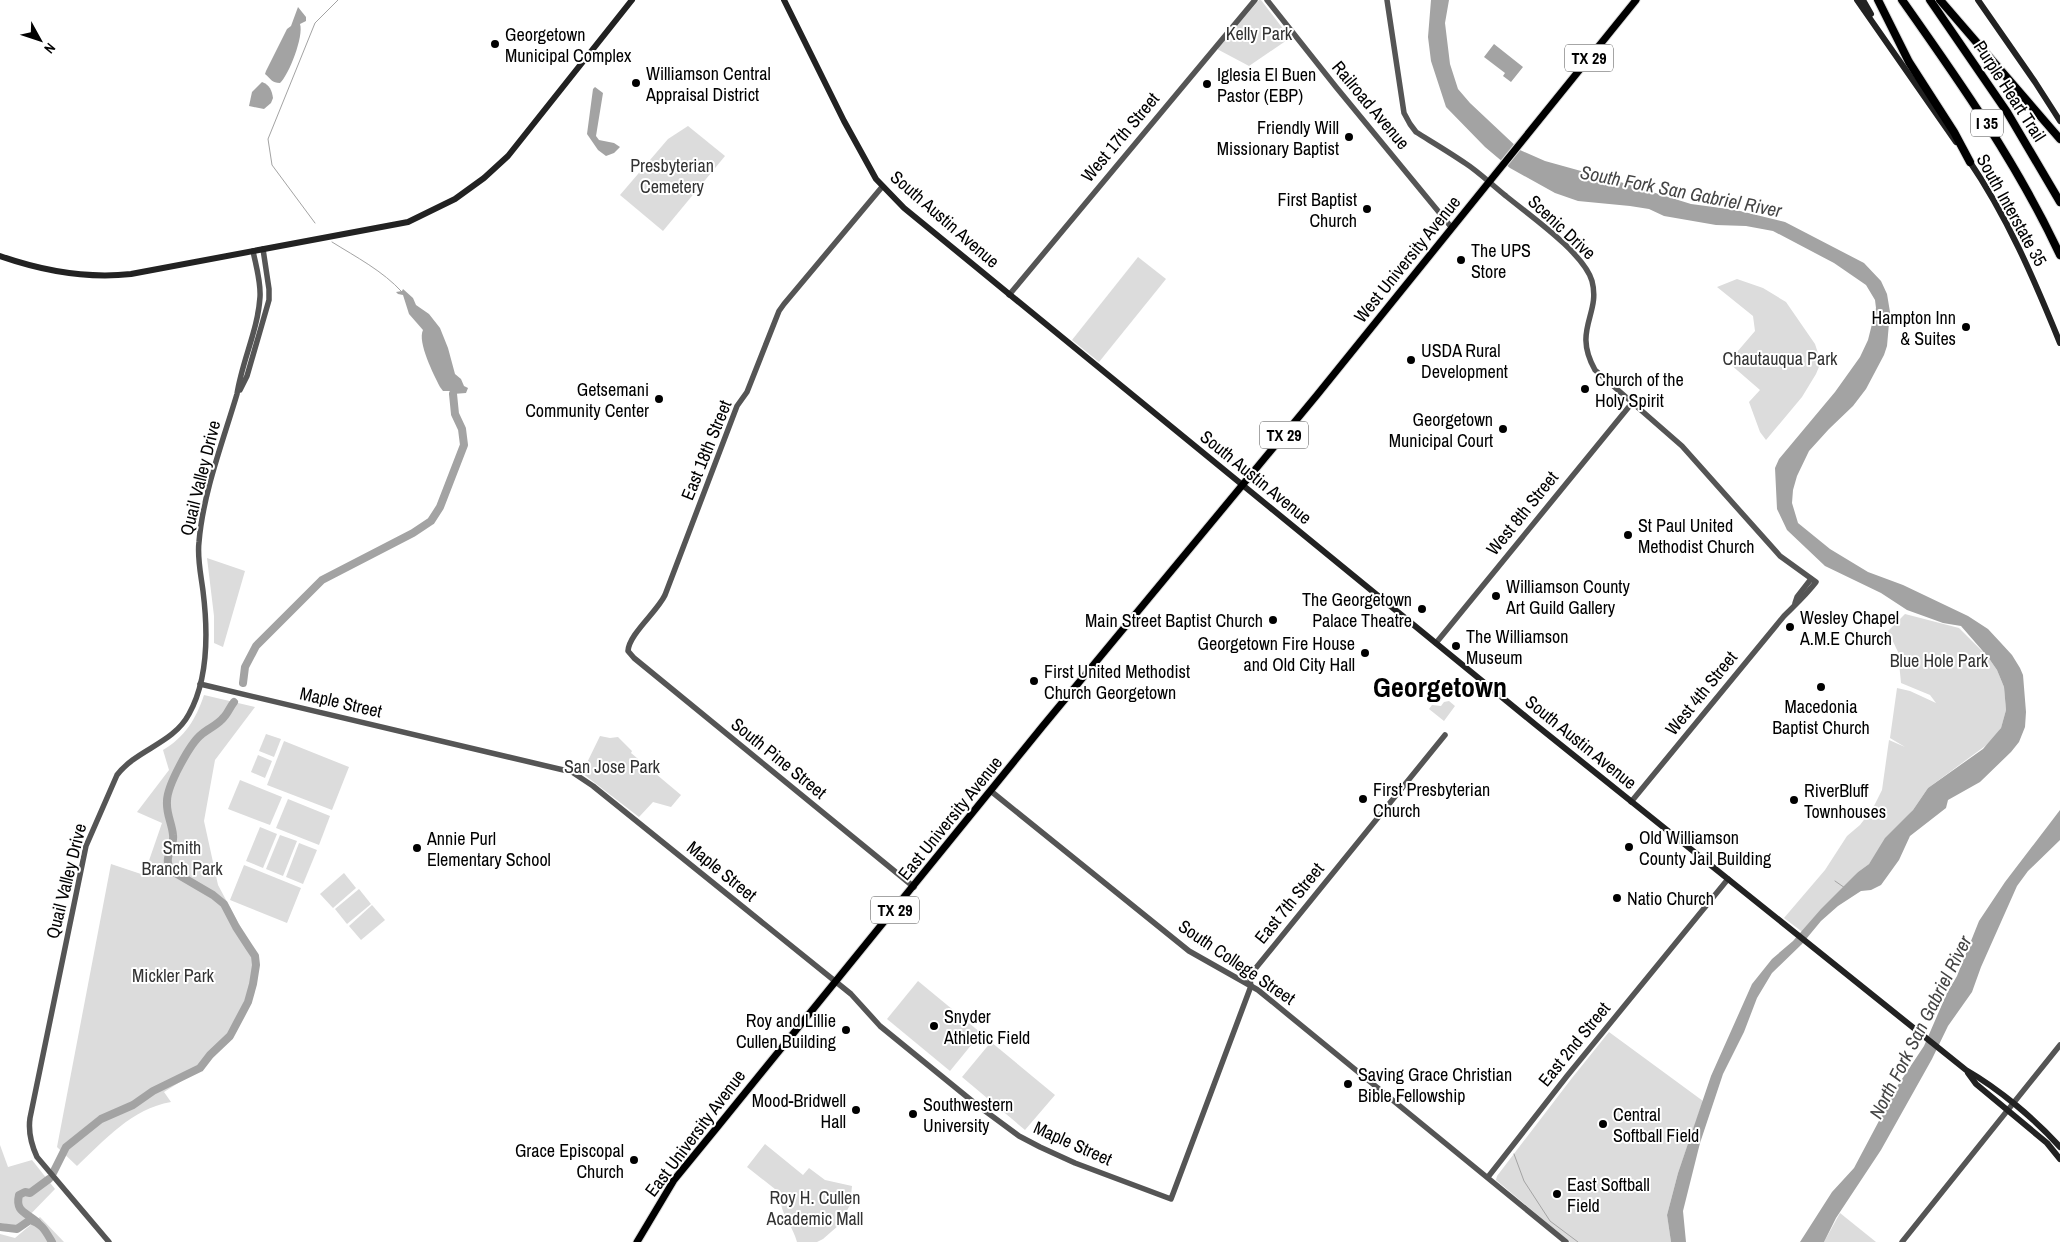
<svg xmlns="http://www.w3.org/2000/svg" width="2060" height="1242" font-family="'Archivo Narrow',sans-serif">
<style>
.green{fill:#dcdcdc}
.water{fill:#a3a3a3}
.lines{fill:none;stroke-linecap:round;stroke-linejoin:round}
.stream{stroke:#a3a3a3;stroke-width:1}
.river{stroke:#a3a3a3;stroke-width:8}
.primary-casing{stroke:#dbdbdb;stroke-width:9}
.motorway-casing{stroke:#dbdbdb;stroke-width:10}
.tertiary{stroke:#555;stroke-width:5.5}
.secondary{stroke:#222;stroke-width:6}
.primary{stroke:#000;stroke-width:7}
.motorway{stroke:#000;stroke-width:8}
.poi-dot{fill:#000;stroke:#fff;stroke-width:2}
.labels{text-anchor:middle;dominant-baseline:central;stroke-width:4;stroke-linejoin:round;paint-order:stroke}
.shield{fill:#fff;stroke:#4c4c4c;stroke-width:1}
.shield-label{font-size:16px;font-weight:bold;fill:#000}
.park-label{font-size:18px;fill:#333;stroke:#fff}
.poi-label{font-size:18px;fill:#000;stroke:#fff;text-anchor:start}
.street-label{font-size:18px;fill:#000;stroke:#fff}
.water-label{font-size:19px;font-style:italic;fill:#444;stroke:#fff}
.town-label{font-size:28px;font-weight:bold;fill:#000;stroke:#fff}
</style>
<rect width="100%" height="100%" fill="#fff"/>
<!-- green -->
<g class="green">
<path d="M1259,0h2l29,38 -41,28 -32,-17z"/>
<path d="M688,126l37,30 -62,75 -43,-36 48,-56z"/>
<path d="M1138,257l28,22 -67,83 -27,-22z"/>
<path d="M1737,279l26,9 23,14 29,42 6,18 -5,12 -14,23 -36,43 -6,-8 -11,-30 11,-12 -30,-26 1,-5 24,-28 -2,-15 -36,-29z"/>
<path d="M207,558l38,13 -22,76 -9,-4v-27z"/>
<path d="M1905,614l54,14 29,29 9,13 7,17 2,23 -5,18 -9,13 -64,47 -15,22 -34,39 -10,15 -11,8 -53,62 -21,-16 41,-48 22,-34 13,-11 13,-17 9,-18 7,-50 16,7 -15,-9 7,-50 13,3 26,12 -6,-8 -29,-12 -3,-31 -10,-21z"/>
<path d="M204,695l51,12 -40,53 -11,61 14,64 37,69 1,26 -7,23 -15,30 -30,34 -40,25 7,10c-40,7 -66,38 -94,64l-20,-19 54,-283 33,11 18,-52 -25,-11 32,-42 -6,-20c22,-13 33,-31 41,-55z"/>
<path d="M1449,701l6,5 -11,15 -15,-12 3,-4 9,1 3,-4z"/>
<path d="M266,734l15,5 -7,18 -15,-6z"/>
<path d="M600,736l10,2 8,-1 14,14 -1,2 50,42 -10,12 -18,-5 -14,15 -57,-44z"/>
<path d="M284,741l65,26 -17,43 -65,-25z"/>
<path d="M258,755l14,6 -7,17 -14,-6z"/>
<path d="M240,780l42,17 -12,28 -42,-16z"/>
<path d="M288,799l42,17 -11,29 -43,-17z"/>
<path d="M260,827l17,7 -14,34 -17,-7z"/>
<path d="M280,835l17,6 -14,35 -17,-7z"/>
<path d="M299,843l18,7 -14,34 -17,-7z"/>
<path d="M244,865l57,23 -14,35 -57,-23z"/>
<path d="M344,873l12,15 -23,20 -13,-14z"/>
<path d="M359,889l12,15 -24,20 -12,-15z"/>
<path d="M372,905l13,15 -24,20 -12,-14z"/>
<path d="M918,981l63,52 -31,38 -63,-52z"/>
<path d="M1609,1032l94,69 -25,72 -11,42 4,27h-101l-74,-62 1,-4 75,-98z"/>
<path d="M991,1042l64,53 -30,35 -63,-53z"/>
<path d="M765,1144l38,31 6,-7 16,12 27,6 -2,19 -11,20 -16,14 -6,3h-20c-4,-15 -14,-26 -16,-38l4,-7 -38,-30z"/>
<path d="M0,1145l8,22 24,-7 23,29 -36,37 -19,-3z"/>
<path d="M1840,1213l36,29h-52z"/>
<path d="M40,1217l24,25h-64v-8l15,4z"/>
</g>
<!-- water -->
<g class="water">
<path d="M1431,0h18l-4,23 5,41 8,25 12,14 50,47 25,11 72,20 74,23 45,6 49,12 79,41 17,18 6,13 3,18 -3,34 -3,9 -18,34 -13,17 -24,23 -20,22 -12,25 -4,14 -1,13 6,20 32,26 38,23 35,13 65,31 20,13 13,14 11,12 8,13 3,7 3,37 -1,15 -6,15 -8,10 -31,30 -32,18 -2,8 -36,28 -11,24 -18,25 -10,5 -10,1 -23,15 -17,15 -19,23 -30,29 -15,25 -13,34 -21,42 -23,69 -17,68 3,31h-15l-4,-27 11,-42 33,-97 41,-92 20,-25 21,-18 28,-32 37,-37 11,-8 16,-26 28,-28 15,-22 55,-39 18,-21 5,-18 -2,-23 -7,-17 -9,-13 -27,-31 -18,-3 -36,-13 -26,-17 -56,-27 -38,-36 -10,-21 -2,-41 4,-9 56,-67 25,-35 8,-17 8,-32 -1,-8 -9,-15 -32,-22 -61,-32 -27,-5 -30,-1 -52,-9 -15,-7 -19,-3 -52,-5 -23,-8 -45,-25 -25,-21 -39,-40 -15,-46 -3,-24z"/>
<path d="M298,7l8,10v4l-6,3c4,12 -11,51 -20,59 -8,0 -9,-4 -15,-9l1,-3 21,-42 4,-3z"/>
<path d="M1494,44l29,23 -12,15 -8,-6 2,-3 -21,-16z"/>
<path d="M262,82c8,3 10,9 11,16l-2,5 -7,6 -15,-3 3,-14z"/>
<path d="M595,87l8,6 -7,43 3,4 15,3 6,4 -6,6 -8,3 -8,-6 -11,-16 6,-45z"/>
<path d="M403,289l10,9 3,7 13,9 11,14 8,20 7,26 6,5 3,7 4,2 -2,5 -13,1 -3,-3h-7l-3,-4c-6,-12 -23,-45 -17,-57l-14,-16 -6,-19 -5,-1 -2,-2 6,-1z"/>
<path d="M2060,810v30l-32,31 -11,15 -36,81 -9,25 -24,34 -16,33 -51,91 -45,68 -12,24h-24l32,-50 22,-24 44,-83 26,-39 23,-53 10,-17 22,-55 26,-39z"/>
</g>
<g class="lines">
<!-- stream -->
<g class="stream">
<path d="M315,223l-43,-58 -4,-26 47,-116 23,-23"/>
<path d="M332,242c24,15 51,29 70,50"/>
<path d="M1835,881l10,7"/>
<path d="M1514,1154l10,27 26,40 28,21"/>
</g>
<!-- river -->
<g class="river">
<path d="M243,683l2,-16 11,-21 66,-66 91,-47 18,-12 9,-14 24,-62 -2,-16 -7,-15 -2,-20"/>
<path d="M53,1173l13,-26 35,-28 32,-14 20,-14 47,-23 10,-13 20,-19 18,-34 5,-18 3,-19 -1,-9 -6,-9 -13,-20 -12,-23 -11,-9 -41,-24c-11,-12 3,-23 1,-36 -1,-12 -7,-21 -6,-34 0,-15 23,-58 35,-67 7,-6 16,-9 22,-17 4,-4 6,-10 10,-15"/>
<path d="M37,1222c-11,-10 -22,-10 -18,-27l6,-3 5,1 19,-14"/>
<path d="M0,1227l17,2 13,-9c12,3 16,12 22,22"/>
</g>
<defs>
<path id="primary" d="M637,1242l37,-62 45,-55 323,-398 275,-332 319,-395"/>
<g id="motorway">
<path d="M1878,0l31,62 45,70 16,30"/>
<path d="M1902,0c58,82 115,163 158,255"/>
<path d="M1930,0l77,112 53,90"/>
<path d="M1940,0l120,139"/>
</g>
</defs>
<!-- primary casing -->
<use href="#primary" class="primary-casing"/>
<!-- motorway casing -->
<use href="#motorway" class="motorway-casing"/>
<!-- tertiary -->
<g class="tertiary">
<path d="M1267,0l69,87 116,141"/>
<path d="M1387,0l17,113 6,11 6,8c16,10 33,20 49,31 14,9 27,22 41,33 23,19 78,57 86,85 9,34 -20,48 3,89l87,76 98,110 36,26c-10,13 -21,23 -32,34l-153,186"/>
<path d="M882,187l-98,117 -5,7 -32,81 -10,14 -72,189c-8,17 -36,39 -37,56l6,7 280,229"/>
<path d="M1009,295l246,-295"/>
<path d="M240,390l7,-14 22,-76v-11l-6,-40"/>
<path d="M1795,603l2,-6 14,-18"/>
<path d="M1436,643l196,-240"/>
<path d="M200,684l372,88 21,14 258,208 29,32 97,79 42,31 21,11 35,16 96,36 80,-213 -1,-6 5,-11 190,-234"/>
<path d="M992,792l197,159 69,39 308,252"/>
<path d="M1488,1177l79,-101 161,-197"/>
<path d="M109,1242l-72,-85c-6,-13 -9,-25 -7,-39l56,-272 31,-71c20,-26 56,-31 72,-61 20,-36 19,-83 14,-123 -2,-16 -6,-33 -4,-49 4,-49 24,-101 38,-148 5,-33 21,-64 23,-97 1,-15 -4,-31 -7,-46"/>
<path d="M1902,1242l158,-197"/>
</g>
<!-- secondary -->
<g class="secondary">
<path d="M784,0l60,121 32,58 28,29 632,517 430,345c33,19 69,49 94,77"/>
<path d="M1857,0l99,142"/>
<path d="M1863,0l8,14"/>
<path d="M1978,0l57,82 25,39"/>
<path d="M1968,159c39,57 66,120 92,184"/>
<path d="M0,256c43,15 85,23 131,18l277,-52 47,-23 29,-21 24,-22 124,-156"/>
<path d="M1968,1073l8,11 71,59 13,16"/>
</g>
<!-- primary -->
<use href="#primary" class="primary"/>
<!-- motorway -->
<use href="#motorway" class="motorway"/>
</g>
<!-- markers -->
<g class="poi-dot">
<circle cx="495" cy="44" r="5"/>
<circle cx="636" cy="83" r="5"/>
<circle cx="1207" cy="84" r="5"/>
<circle cx="1349" cy="137" r="5"/>
<circle cx="1367" cy="209" r="5"/>
<circle cx="1461" cy="260" r="5"/>
<circle cx="1966" cy="327" r="5"/>
<circle cx="1411" cy="360" r="5"/>
<circle cx="1585" cy="389" r="5"/>
<circle cx="659" cy="399" r="5"/>
<circle cx="1503" cy="429" r="5"/>
<circle cx="1628" cy="535" r="5"/>
<circle cx="1496" cy="596" r="5"/>
<circle cx="1422" cy="609" r="5"/>
<circle cx="1273" cy="620" r="5"/>
<circle cx="1790" cy="627" r="5"/>
<circle cx="1456" cy="646" r="5"/>
<circle cx="1365" cy="653" r="5"/>
<circle cx="1034" cy="681" r="5"/>
<circle cx="1821" cy="687" r="5"/>
<circle cx="1363" cy="799" r="5"/>
<circle cx="1794" cy="800" r="5"/>
<circle cx="1629" cy="847" r="5"/>
<circle cx="417" cy="848" r="5"/>
<circle cx="1617" cy="898" r="5"/>
<circle cx="934" cy="1026" r="5"/>
<circle cx="846" cy="1030" r="5"/>
<circle cx="1348" cy="1084" r="5"/>
<circle cx="856" cy="1110" r="5"/>
<circle cx="913" cy="1114" r="5"/>
<circle cx="1603" cy="1124" r="5"/>
<circle cx="634" cy="1160" r="5"/>
<circle cx="1557" cy="1194" r="5"/>
</g>
<g class="labels">
<!-- shield labels -->
<g class="shield">
<rect x="1565" y="44.5" width="48" height="27" rx="4"/>
<rect x="1971" y="109.5" width="32" height="27" rx="4"/>
<rect x="1260" y="421.5" width="48" height="27" rx="4"/>
<rect x="871" y="896.5" width="48" height="27" rx="4"/>
</g>
<g class="shield-label">
<text x="1589" y="58">TX 29</text>
<text x="1987" y="123">I 35</text>
<text x="1284" y="435">TX 29</text>
<text x="895" y="910">TX 29</text>
</g>
<!-- park labels -->
<g class="park-label">
<text x="1259" y="33">Kelly Park</text>
<text x="672" y="165">Presbyterian<tspan x="672" dy="21">Cemetery</tspan></text>
<text x="1780" y="358">Chautauqua Park</text>
<text x="1939" y="660">Blue Hole Park</text>
<text x="612" y="766">San Jose Park</text>
<text x="182" y="847">Smith<tspan x="182" dy="21">Branch Park</tspan></text>
<text x="173" y="975">Mickler Park</text>
<text x="815" y="1197">Roy H. Cullen<tspan x="815" dy="21">Academic Mall</tspan></text>
</g>
<!-- poi labels -->
<g class="poi-label">
<text x="505" y="34">Georgetown<tspan x="505" dy="21">Municipal Complex</tspan></text>
<text x="646" y="73">Williamson Central<tspan x="646" dy="21">Appraisal District</tspan></text>
<text x="1217" y="74">Iglesia El Buen<tspan x="1217" dy="21">Pastor (EBP)</tspan></text>
<text x="1339" y="127" text-anchor="end">Friendly Will<tspan x="1339" dy="21">Missionary Baptist</tspan></text>
<text x="1357" y="199" text-anchor="end">First Baptist<tspan x="1357" dy="21">Church</tspan></text>
<text x="1471" y="250">The UPS<tspan x="1471" dy="21">Store</tspan></text>
<text x="1956" y="317" text-anchor="end">Hampton Inn<tspan x="1956" dy="21">&amp; Suites</tspan></text>
<text x="1421" y="350">USDA Rural<tspan x="1421" dy="21">Development</tspan></text>
<text x="1595" y="379">Church of the<tspan x="1595" dy="21">Holy Spirit</tspan></text>
<text x="649" y="389" text-anchor="end">Getsemani<tspan x="649" dy="21">Community Center</tspan></text>
<text x="1493" y="419" text-anchor="end">Georgetown<tspan x="1493" dy="21">Municipal Court</tspan></text>
<text x="1638" y="525">St Paul United<tspan x="1638" dy="21">Methodist Church</tspan></text>
<text x="1506" y="586">Williamson County<tspan x="1506" dy="21">Art Guild Gallery</tspan></text>
<text x="1412" y="599" text-anchor="end">The Georgetown<tspan x="1412" dy="21">Palace Theatre</tspan></text>
<text x="1800" y="617">Wesley Chapel<tspan x="1800" dy="21">A.M.E Church</tspan></text>
<text x="1263" y="620" text-anchor="end">Main Street Baptist Church</text>
<text x="1466" y="636">The Williamson<tspan x="1466" dy="21">Museum</tspan></text>
<text x="1355" y="643" text-anchor="end">Georgetown Fire House<tspan x="1355" dy="21">and Old City Hall</tspan></text>
<text x="1044" y="671">First United Methodist<tspan x="1044" dy="21">Church Georgetown</tspan></text>
<text x="1821" y="706" text-anchor="middle">Macedonia<tspan x="1821" dy="21">Baptist Church</tspan></text>
<text x="1373" y="789">First Presbyterian<tspan x="1373" dy="21">Church</tspan></text>
<text x="1804" y="790">RiverBluff<tspan x="1804" dy="21">Townhouses</tspan></text>
<text x="1639" y="837">Old Williamson<tspan x="1639" dy="21">County Jail Building</tspan></text>
<text x="427" y="838">Annie Purl<tspan x="427" dy="21">Elementary School</tspan></text>
<text x="1627" y="898">Natio Church</text>
<text x="944" y="1016">Snyder<tspan x="944" dy="21">Athletic Field</tspan></text>
<text x="836" y="1020" text-anchor="end">Roy and Lillie<tspan x="836" dy="21">Cullen Building</tspan></text>
<text x="1358" y="1074">Saving Grace Christian<tspan x="1358" dy="21">Bible Fellowship</tspan></text>
<text x="846" y="1100" text-anchor="end">Mood-Bridwell<tspan x="846" dy="21">Hall</tspan></text>
<text x="923" y="1104">Southwestern<tspan x="923" dy="21">University</tspan></text>
<text x="1613" y="1114">Central<tspan x="1613" dy="21">Softball Field</tspan></text>
<text x="624" y="1150" text-anchor="end">Grace Episcopal<tspan x="624" dy="21">Church</tspan></text>
<text x="1567" y="1184">East Softball<tspan x="1567" dy="21">Field</tspan></text>
</g>
<!-- street labels -->
<g class="street-label">
<text transform="translate(2010 91) rotate(57)">Purple Heart Trail</text>
<text transform="translate(1371 105) rotate(50)">Railroad Avenue</text>
<text transform="translate(1120 137) rotate(-50)">West 17th Street</text>
<text transform="translate(2012 210) rotate(61)">South Interstate 35</text>
<text transform="translate(945 219) rotate(41)">South Austin Avenue</text>
<text transform="translate(1562 227) rotate(43)">Scenic Drive</text>
<text transform="translate(1407 259) rotate(-51)">West University Avenue</text>
<text transform="translate(706 450) rotate(-68)">East 18th Street</text>
<text transform="translate(1256 477) rotate(39)">South Austin Avenue</text>
<text transform="translate(200 478) rotate(-76)">Quail Valley Drive</text>
<text transform="translate(1522 513) rotate(-51)">West 8th Street</text>
<text transform="translate(1701 693) rotate(-51)">West 4th Street</text>
<text transform="translate(341 702) rotate(13)">Maple Street</text>
<text transform="translate(1581 742) rotate(39)">South Austin Avenue</text>
<text transform="translate(779 758) rotate(39)">South Pine Street</text>
<text transform="translate(950 818) rotate(-51)">East University Avenue</text>
<text transform="translate(722 871) rotate(39)">Maple Street</text>
<text transform="translate(66 881) rotate(-76)">Quail Valley Drive</text>
<text transform="translate(1289 903) rotate(-51)">East 7th Street</text>
<text transform="translate(1237 962) rotate(34)">South College Street</text>
<text transform="translate(1574 1044) rotate(-51)">East 2nd Street</text>
<text transform="translate(695 1133) rotate(-53)">East University Avenue</text>
<text transform="translate(1073 1143) rotate(24)">Maple Street</text>
</g>
<!-- water labels -->
<g class="water-label">
<text transform="translate(1681 191) rotate(11)">South Fork San Gabriel River</text>
<text transform="translate(1920 1027) rotate(-63)">North Fork San Gabriel River</text>
</g>
<!-- town labels -->
<g class="town-label">
<text x="1440" y="687">Georgetown</text>
</g>
</g>
<!-- north arrow -->
<g transform="translate(40 40) rotate(130)" stroke="#ffffff" stroke-width="4" paint-order="stroke">
<path d="M0-4L9 19L0 12L-9 19Z" fill="#000000"/>
<text y="-8" font-size="14" font-weight="bold" text-anchor="middle" fill="#000000">N</text>
</g>
</svg>
